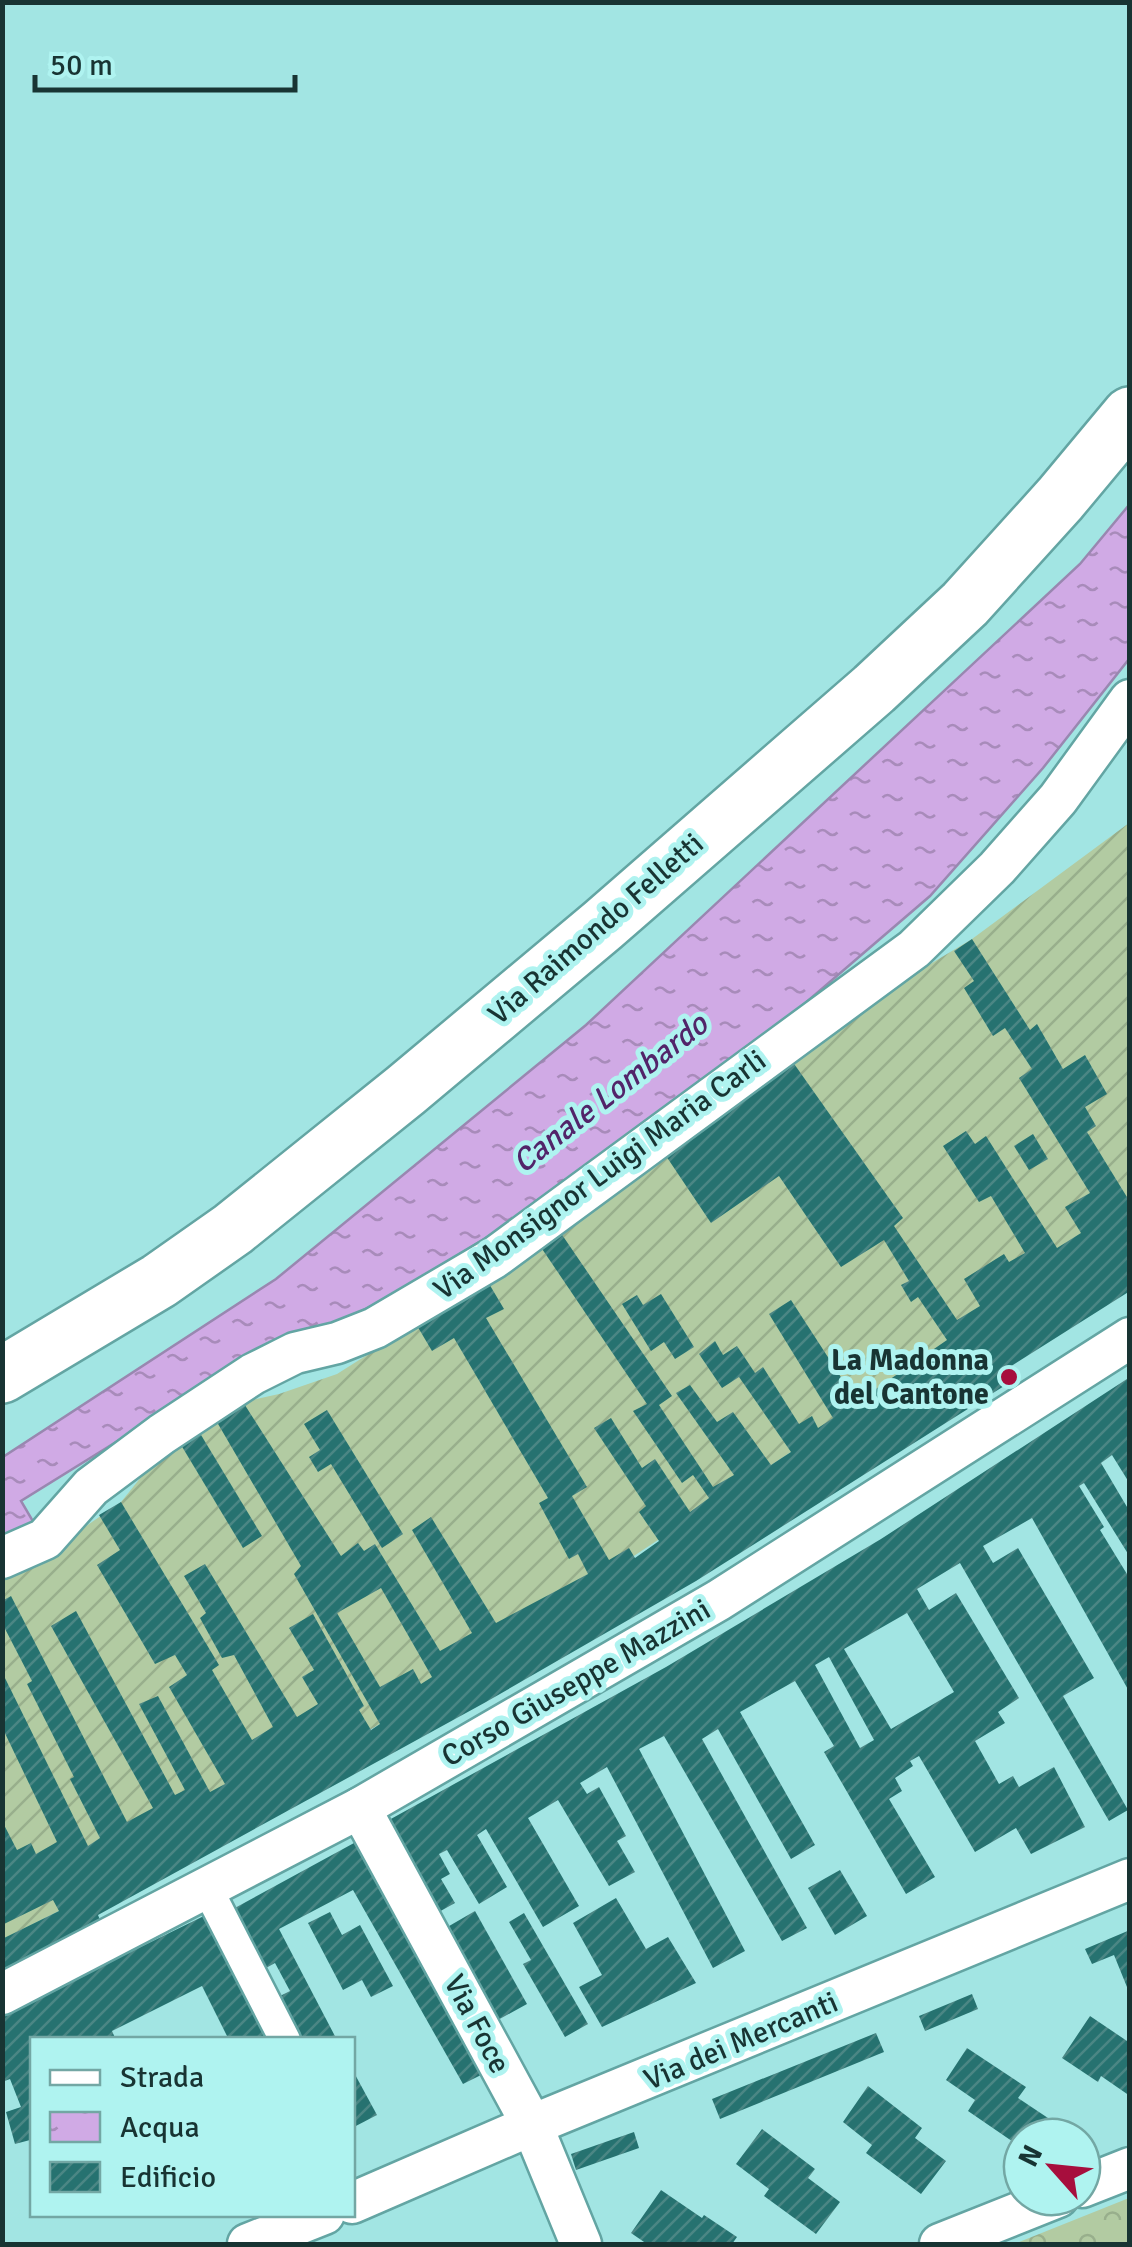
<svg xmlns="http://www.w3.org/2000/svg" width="1132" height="2247" font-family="Signika,sans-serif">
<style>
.park{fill:url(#park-crowns)}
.garden{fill:url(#garden-furrows)}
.water{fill:url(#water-ripples);stroke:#9987b0;stroke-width:2.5}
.building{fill:url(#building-hatch);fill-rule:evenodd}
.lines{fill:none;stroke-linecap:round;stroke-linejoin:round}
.pedestrian-casing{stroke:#63a5a3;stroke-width:35}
.minor-casing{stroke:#63a5a3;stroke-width:45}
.secondary-casing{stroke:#63a5a3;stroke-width:60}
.pedestrian{stroke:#fff;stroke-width:30}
.minor{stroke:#fff;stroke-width:40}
.secondary{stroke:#fff;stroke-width:55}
.poi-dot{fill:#a70e3d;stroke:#aff3f0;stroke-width:4}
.labels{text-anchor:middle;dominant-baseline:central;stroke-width:10;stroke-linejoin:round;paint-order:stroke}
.street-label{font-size:30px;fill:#183433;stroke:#aff3f0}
.poi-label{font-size:30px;font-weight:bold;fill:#183433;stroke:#aff3f0;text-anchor:end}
.water-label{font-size:32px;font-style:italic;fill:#522469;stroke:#aff3f0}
</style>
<defs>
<pattern id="park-crowns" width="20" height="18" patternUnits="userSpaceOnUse" patternTransform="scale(2.5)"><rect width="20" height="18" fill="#b2cba2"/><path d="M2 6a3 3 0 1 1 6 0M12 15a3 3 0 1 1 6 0" fill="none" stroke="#98af8c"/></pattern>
<pattern id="garden-furrows" width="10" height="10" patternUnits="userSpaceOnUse" patternTransform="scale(2.5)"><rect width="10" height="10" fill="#b2cba2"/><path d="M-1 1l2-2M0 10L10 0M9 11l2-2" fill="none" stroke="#98af8c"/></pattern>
<pattern id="water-ripples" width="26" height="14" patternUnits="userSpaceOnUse" patternTransform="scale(2.5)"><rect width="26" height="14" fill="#d0aae5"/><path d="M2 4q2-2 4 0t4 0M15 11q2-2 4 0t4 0" fill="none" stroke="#a88bba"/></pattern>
<pattern id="building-hatch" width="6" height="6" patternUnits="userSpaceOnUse" patternTransform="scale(2.5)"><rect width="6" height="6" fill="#267270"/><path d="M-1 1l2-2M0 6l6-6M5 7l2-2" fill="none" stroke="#4b8684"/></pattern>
</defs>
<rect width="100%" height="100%" fill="#a2e5e3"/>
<!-- park -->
<path class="park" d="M1129,2198v46h-115z"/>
<!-- garden -->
<path class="garden" d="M1129,823v392l-338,237 -411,272 -321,187 -56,28v-362l12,-2 106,-73 54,-67 68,-33 36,-8 58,-20 79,-50 369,-273 187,-112z"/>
<!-- water -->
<path class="water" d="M1129,505v154l-86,109 -113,128 -169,145 -211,156 -148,94 -207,102 -174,108 13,22 -31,20v-86l273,-178 310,-254 494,-461z"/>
<!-- building -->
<g class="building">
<path d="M972,939l58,91 7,-6 26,45 22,-14 22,39 -22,13 11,19 -9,6 43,70v89l-125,79 7,11 -316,200 -210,121 -388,213 4,10 -100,48v-34l57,-28 -6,-11 -51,25v-104l15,29 14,-7 5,11 21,-12 -55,-115v-55l86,174 12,-8 -30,-59 4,-2 -47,-93 5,-3 -30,-58v-22l9,-5 116,226 26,-14 -102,-182 25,-15 99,184 10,-5 -46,-86 19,-8 52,96 15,-8 -56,-97 18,-12 -12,-20 -20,9 -58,-99 23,-15 -21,-35 22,-13 98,163 -7,5 40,70 21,-13 -39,-72 -12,3 -22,-40 6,-5 -22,-37 21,-12 92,153 21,-13 -16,-27 12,-7 -25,-42 24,-14 51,92 -5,4 12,20 9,-6 -86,-150 7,-8 -87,-149 29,-15 98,154 17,-13 6,8 11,-7 65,107 32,-18 -60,-103 19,-13 65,106 92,-49 -10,-20 -9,5 -30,-56 9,-5 -94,-160 -22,13 -16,-27 72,-42 16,27 -18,9 101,169 -15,9 37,64 20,-12 6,10 24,-17 -20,-29 7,-6 -52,-78 17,-10 31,50 13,-9 35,53 19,-14 -16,-23 -11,8 -49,-72 14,-7 -113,-167 20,-14 118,173 -13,9 54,82 21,-12 -58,-82 14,-8 27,37 16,-10 38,53 20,-13 -52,-75 -17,11 -23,-34 16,-13 8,14 14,-9 18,27 8,-6 36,57 13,-8 6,12 15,-10 -64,-104 22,-14 66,102 90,-62 -29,-43 -7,5 -10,-17 8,-4 -25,-41 -43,27 -62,-91 -68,47 -49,-73 123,-99 118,167 -9,8 63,94 23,-14 -16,-27 40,-25 5,8 16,-9 -34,-57 -12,6 -36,-56 23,-15 9,13 11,-8 71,112 24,-15 -16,-26 25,-14 -71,-115 13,-9 -27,-41 -12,8 -29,-48 10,-7 -20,-30zM381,1588l51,89 -11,7 -8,-15 -33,18 -43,-74z"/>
<path d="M1033,1134l15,25 -19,11 -15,-24z"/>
<path d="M661,1294l33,53 -19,12 -11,-17 -13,9 -29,-47 15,-9 6,10z"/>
<path d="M1130,1377v107l-18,-29 -11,8 29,49v45l-46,-74 -5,3 25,41 -4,3 30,49v114l-98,-175 -49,28 10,17 25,-15 76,130 -31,18 65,114 -19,11 -149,-258 -43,26 12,21 27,-17 63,105 -21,14 7,11 -30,18 24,43 14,-8 6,11 35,-20 31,60 -54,27 -15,-26 -41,24 -56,-96 -9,5 3,5 -18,12 7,13 -13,8 46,78 -29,17 -82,-142 10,-6 -39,-65 -55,31 75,133 -24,14 -73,-130 -16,10 105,189 -25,13 -118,-205 -25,13 106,202 -32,17 -106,-201 -27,16 7,11 12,-7 27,49 -9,5 18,31 -26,14 -51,-86 -30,18 51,88 -36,21 -57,-98 -9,6 30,52 -28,17 -32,-54 -8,4 11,20 -9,5 14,24 -18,10 -48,-93 277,-153 215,-128zM907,1613l47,79 -63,37 -47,-80zM829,1657l45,83 -14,8 -45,-83z"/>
<path d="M327,1410l76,124 -21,14 -51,-84 -13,8 -9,-15 11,-7 -16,-26z"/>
<path d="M195,1425l67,111 -19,12 -68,-113z"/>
<path d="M354,1843l139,226 -30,15 -110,-194 -74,39 58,111h-34l-7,-13 -8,3 -16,-30 18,-9 -15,-28 -18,10 -24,-64z"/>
<path d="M840,1870l27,46 -32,19 -27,-47z"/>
<path d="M616,1898l30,51 22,-12 28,46 -94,44 -23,-40 23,-12 -29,-52z"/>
<path d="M475,1911l52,93 -31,17 -52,-92z"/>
<path d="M212,1912l65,128h-48l-27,-54 -90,45 4,9h-84v106l-2,-6 -15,4 -9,-32 15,-5 -11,-28 -8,3v-67z"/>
<path d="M330,1912l12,23 18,-10 33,61 -22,11 -9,-17 -19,10 -35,-67z"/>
<path d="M524,1913l64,111 -23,13 -42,-73 8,-4 -22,-38z"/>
<path d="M1130,1930v62h-1l-15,-37 -22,9 -7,-15z"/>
<path d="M972,1994l6,15 -53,22 -6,-15z"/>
<path d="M1090,2016l40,27v53l-29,-20 -3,6 -36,-24z"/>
<path d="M876,2033l8,19 -164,67 -8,-20z"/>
<path d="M967,2048l59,39 -8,11 33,22 -12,17h-17v11l-54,-37 7,-11 -29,-20z"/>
<path d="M352,2069l25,46 -25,13z"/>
<path d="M868,2086l54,42 -7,10 31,23 -25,33 -55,-41 6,-8 -29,-23z"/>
<path d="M762,2129l53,40 -7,9 32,24 -24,32 -52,-38 5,-7 -33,-25z"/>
<path d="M634,2132l5,16 -63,22 -5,-16z"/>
<path d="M661,2190l41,28 2,-3 33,22 -5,7h-85l-16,-11z"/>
</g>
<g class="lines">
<defs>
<path id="pedestrian" d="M207,1888l78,152"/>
<g id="minor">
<path d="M2,1558l43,-19 46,-52 71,-53 91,-60 42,-21 42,-10 38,-15 119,-70 420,-309 83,-81 61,-69 72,-99"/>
<path d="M360,1808l172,317 49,119"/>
<path d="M2,1994l358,-186 359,-208 411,-262"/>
<path d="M1082,2187l48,-19"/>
<path d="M352,2203l180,-78 598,-246"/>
<path d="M248,2244l76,-30"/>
<path d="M940,2244l118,-47"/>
</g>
<path id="secondary" d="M2,1375l157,-94 74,-52 173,-139 197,-165 271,-236 91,-85 95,-105 70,-84"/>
</defs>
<!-- pedestrian casing -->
<use href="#pedestrian" class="pedestrian-casing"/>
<!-- minor casing -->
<use href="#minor" class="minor-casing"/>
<!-- secondary casing -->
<use href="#secondary" class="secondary-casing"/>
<!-- pedestrian -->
<use href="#pedestrian" class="pedestrian"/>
<!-- minor -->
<use href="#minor" class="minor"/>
<!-- secondary -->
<use href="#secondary" class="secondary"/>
</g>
<!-- markers -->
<circle class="poi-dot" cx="1009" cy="1377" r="10"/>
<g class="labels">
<!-- street labels -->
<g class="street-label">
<text transform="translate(596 929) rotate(-41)">Via Raimondo Felletti</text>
<text transform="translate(600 1175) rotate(-36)">Via Monsignor Luigi Maria Carli</text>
<text transform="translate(576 1683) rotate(-30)">Corso Giuseppe Mazzini</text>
<text transform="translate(477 2024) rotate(62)">Via Foce</text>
<text transform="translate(741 2041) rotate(-23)">Via dei Mercanti</text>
</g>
<!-- poi labels -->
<g class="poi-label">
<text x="989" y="1360">La Madonna<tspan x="989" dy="34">del Cantone</tspan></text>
</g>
<!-- water labels -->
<g class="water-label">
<text transform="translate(610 1093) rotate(-38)">Canale Lombardo</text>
</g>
</g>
<!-- border -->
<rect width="1132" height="2247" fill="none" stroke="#183433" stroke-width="10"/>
<!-- legend -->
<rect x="30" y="2037" width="325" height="180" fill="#aff3f0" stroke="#73a7a4" stroke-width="2.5"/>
<rect x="50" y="2070" width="50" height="15" fill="#ffffff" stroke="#73a7a4" stroke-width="2.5"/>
<text x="120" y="2087" font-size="30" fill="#183433">Strada</text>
<rect x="50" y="2112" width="50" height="30" fill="url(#water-ripples)" stroke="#73a7a4" stroke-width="2.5"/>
<text x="120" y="2137" font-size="30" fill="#183433">Acqua</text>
<rect x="50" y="2162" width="50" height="30" fill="url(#building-hatch)" stroke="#73a7a4" stroke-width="2.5"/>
<text x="120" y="2187" font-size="30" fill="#183433">Edificio</text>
<!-- north arrow -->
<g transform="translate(1052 2167) rotate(297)"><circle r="48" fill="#aff3f0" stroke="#73a7a4" stroke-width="2.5"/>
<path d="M0-8L18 38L0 25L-18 38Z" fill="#a70e3d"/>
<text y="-15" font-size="28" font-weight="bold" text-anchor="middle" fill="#183433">N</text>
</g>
<!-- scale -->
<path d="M35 75v15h260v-15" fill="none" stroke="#183433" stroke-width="5"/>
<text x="50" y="75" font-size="30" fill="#183433" stroke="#aff3f0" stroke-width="8" paint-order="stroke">50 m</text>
</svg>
